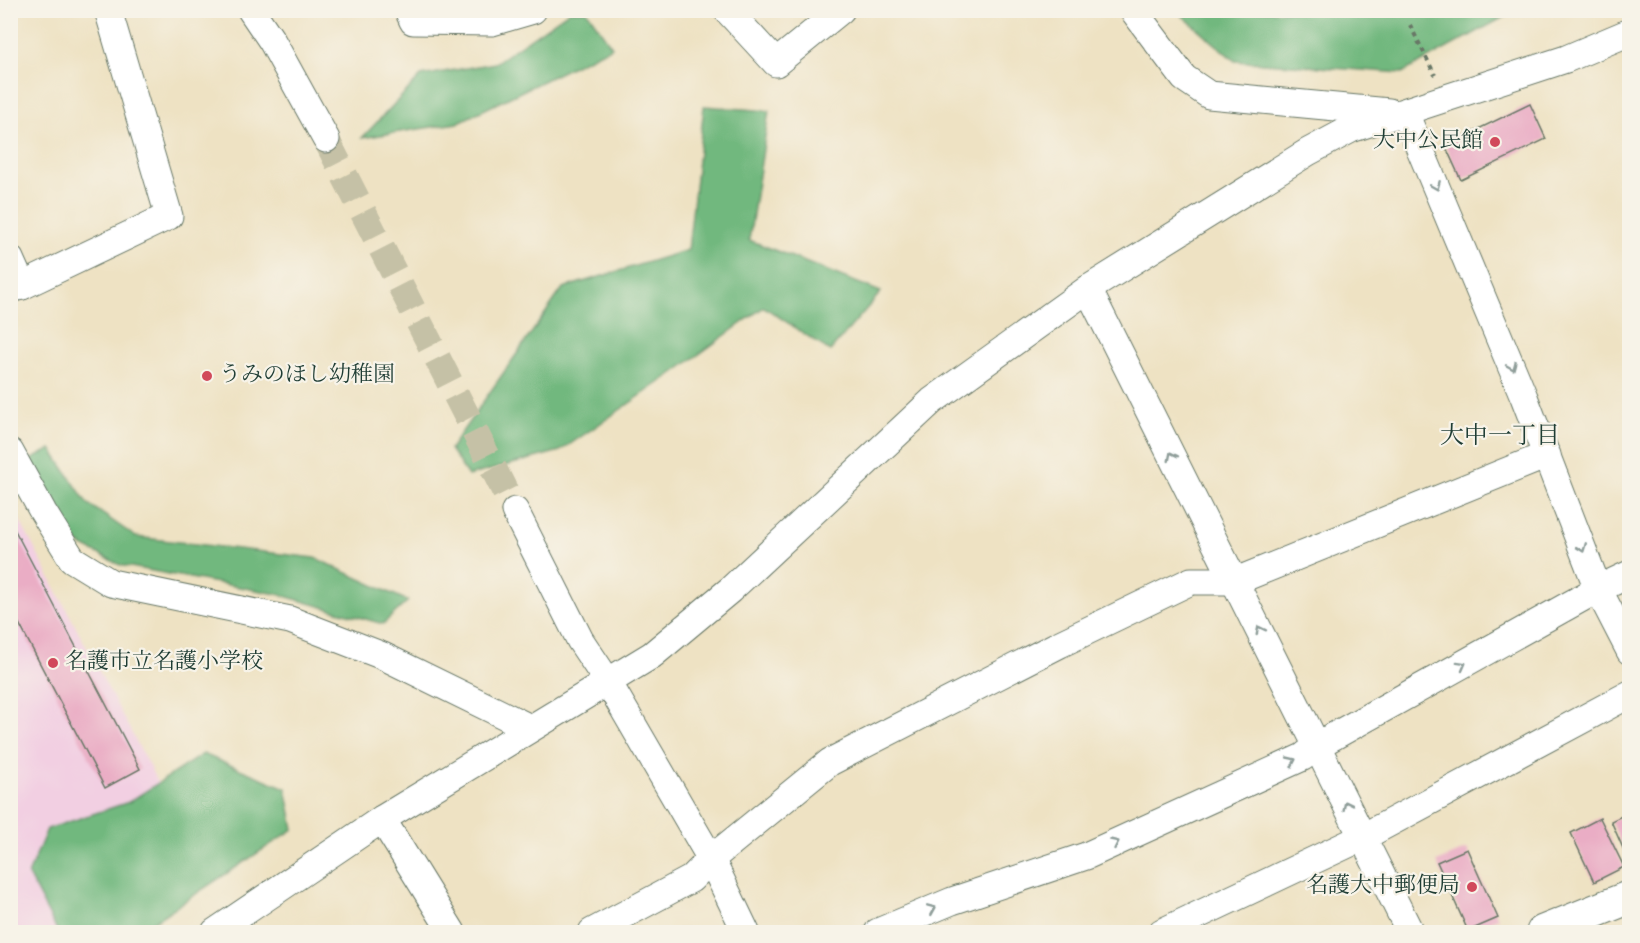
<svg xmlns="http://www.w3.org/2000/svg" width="1640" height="943" font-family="'Sorts Mill Goudy','Noto Serif JP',serif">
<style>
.built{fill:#f2cfe2}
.forest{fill:#71b87e;stroke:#487a59;stroke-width:1.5}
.building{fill:#eaadc5}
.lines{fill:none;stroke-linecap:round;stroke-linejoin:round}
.minor-tunnel{stroke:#c5c1a6;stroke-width:27;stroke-dasharray:27 14;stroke-linecap:butt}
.minor-casing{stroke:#677766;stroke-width:29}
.major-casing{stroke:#677766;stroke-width:35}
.path{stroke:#677766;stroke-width:4;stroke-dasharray:4.5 4.5;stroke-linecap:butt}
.minor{stroke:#fff;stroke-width:27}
.major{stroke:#fff;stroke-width:33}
.oneway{stroke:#8f9e9a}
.poi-dot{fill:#d1495b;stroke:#f7f3e8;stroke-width:2}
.labels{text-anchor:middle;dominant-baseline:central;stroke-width:4.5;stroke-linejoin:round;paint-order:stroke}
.poi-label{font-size:22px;fill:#1f3d34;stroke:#f7f3e8;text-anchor:end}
.neighbourhood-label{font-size:24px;fill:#1f3d34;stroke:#f7f3e8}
</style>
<rect width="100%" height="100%" fill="#f7f3e8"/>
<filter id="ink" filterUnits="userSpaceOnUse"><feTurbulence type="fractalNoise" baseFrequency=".0167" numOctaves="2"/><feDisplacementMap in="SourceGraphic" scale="12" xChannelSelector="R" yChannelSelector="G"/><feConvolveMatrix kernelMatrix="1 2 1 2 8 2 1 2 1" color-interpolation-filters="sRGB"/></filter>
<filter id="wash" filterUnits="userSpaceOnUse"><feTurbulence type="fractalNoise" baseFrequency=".008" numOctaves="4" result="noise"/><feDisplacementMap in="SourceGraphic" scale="24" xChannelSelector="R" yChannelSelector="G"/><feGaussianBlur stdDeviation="1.35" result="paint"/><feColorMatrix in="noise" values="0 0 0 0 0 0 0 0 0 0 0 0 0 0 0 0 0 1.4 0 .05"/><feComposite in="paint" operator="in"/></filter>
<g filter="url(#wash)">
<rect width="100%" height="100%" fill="#eee2c3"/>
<!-- built -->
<path class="built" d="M10,502l148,281 -29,19 -83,27 -18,46 30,57h-47z"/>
<!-- forest -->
<g class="forest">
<path d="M570,11h17l25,36 -155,76 -95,15 59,-62 74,-13z"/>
<path d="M1177,11h338l-113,62 -167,-12z"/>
<path d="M704,106l65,5 -20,129 132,52 -51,59 -66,-44 -92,67 -112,77 -92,25 -18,-27 113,-161 125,-38z"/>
<path d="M51,449l36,54 49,34 179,21 93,43 -25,23 -106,-30 -157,-29 -49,-25 -48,-76z"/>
<path d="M203,754l83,34 8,41 -156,103h-80l-30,-57 19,-46 82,-27z"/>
</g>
<g id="blocks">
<!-- building -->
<g class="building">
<path d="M1530,104l16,35 -85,41 -16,-35z"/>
<path d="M10,521l130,248 -35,19 -95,-182z"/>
<path d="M1630,812v52l-19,-43z"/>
<path d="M1600,818l24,49 -30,15 -23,-49z"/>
<path d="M1467,849l31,69 -30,13 -31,-69z"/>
</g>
</g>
</g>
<g filter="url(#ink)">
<use href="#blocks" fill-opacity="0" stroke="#677766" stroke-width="1.5"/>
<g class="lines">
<!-- minor-tunnel -->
<path class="minor-tunnel" d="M326,139l189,372"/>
<defs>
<g id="minor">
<path d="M251,10l21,31 54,98"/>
<path d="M408,10l5,11 79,1 41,-12"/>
<path d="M727,10l49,53 65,-53"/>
<path d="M1133,10l51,68 25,17 180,17"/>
<path d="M1405,113l119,284 74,192 32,62"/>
<path d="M10,259l12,27"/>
<path d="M10,289l12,-3 147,-70 -61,-206"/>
<path d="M1088,289l322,643"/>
<path d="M10,452l33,60 29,47 39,24 179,37 93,36 147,72"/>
<path d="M515,511l65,129 28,42 103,177 35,73"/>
<path d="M382,819l70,113"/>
<path d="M215,932l167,-113 270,-164 78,-65 202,-189 156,-112 220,-137 43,-23 215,-70 64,-27"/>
<path d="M592,932l99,-53 20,-20 119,-97 230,-118 131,-63h45l311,-126"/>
<path d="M878,932l74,-31 134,-45 217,-99 15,-12 280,-156 32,-15"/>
<path d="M1162,932l201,-95 267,-143"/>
</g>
<path id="major" d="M1543,932l87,-35"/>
</defs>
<!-- minor casing -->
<use href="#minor" class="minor-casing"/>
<!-- major casing -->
<use href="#major" class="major-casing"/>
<!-- path -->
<path class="path" d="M1410,25l25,50"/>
<!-- minor -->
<use href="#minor" class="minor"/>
<!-- major -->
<use href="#major" class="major"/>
</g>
<!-- one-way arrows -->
<defs><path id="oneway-chevron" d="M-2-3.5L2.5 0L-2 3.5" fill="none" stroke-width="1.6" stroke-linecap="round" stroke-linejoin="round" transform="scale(1.5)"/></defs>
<g class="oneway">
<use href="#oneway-chevron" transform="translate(1436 186) rotate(67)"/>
<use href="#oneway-chevron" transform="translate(1512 366) rotate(67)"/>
<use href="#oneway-chevron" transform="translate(1172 456) rotate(-117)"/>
<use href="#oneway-chevron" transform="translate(1582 548) rotate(69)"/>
<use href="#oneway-chevron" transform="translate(1260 630) rotate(-117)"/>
<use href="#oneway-chevron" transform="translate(1462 665) rotate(-29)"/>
<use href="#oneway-chevron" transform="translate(1292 761) rotate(-25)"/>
<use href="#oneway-chevron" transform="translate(1347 805) rotate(-116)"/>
<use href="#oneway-chevron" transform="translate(1115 843) rotate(-25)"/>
<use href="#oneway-chevron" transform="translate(932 909) rotate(-23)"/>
</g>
</g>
<!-- markers -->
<g class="poi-dot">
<circle cx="1495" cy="142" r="6"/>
<circle cx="207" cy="376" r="6"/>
<circle cx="53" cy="663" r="6"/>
<circle cx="1472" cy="887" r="6"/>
</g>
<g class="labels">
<!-- poi labels -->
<g class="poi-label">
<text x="1483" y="142">大中公民館</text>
<text x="219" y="376" text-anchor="start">うみのほし幼稚園</text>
<text x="65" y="663" text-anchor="start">名護市立名護小学校</text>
<text x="1460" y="887">名護大中郵便局</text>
</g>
<!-- neighbourhood labels -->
<g class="neighbourhood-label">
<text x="1500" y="437">大中一丁目</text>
</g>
</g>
<!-- margin -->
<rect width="1640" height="943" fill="none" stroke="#f7f3e8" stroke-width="36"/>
</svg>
